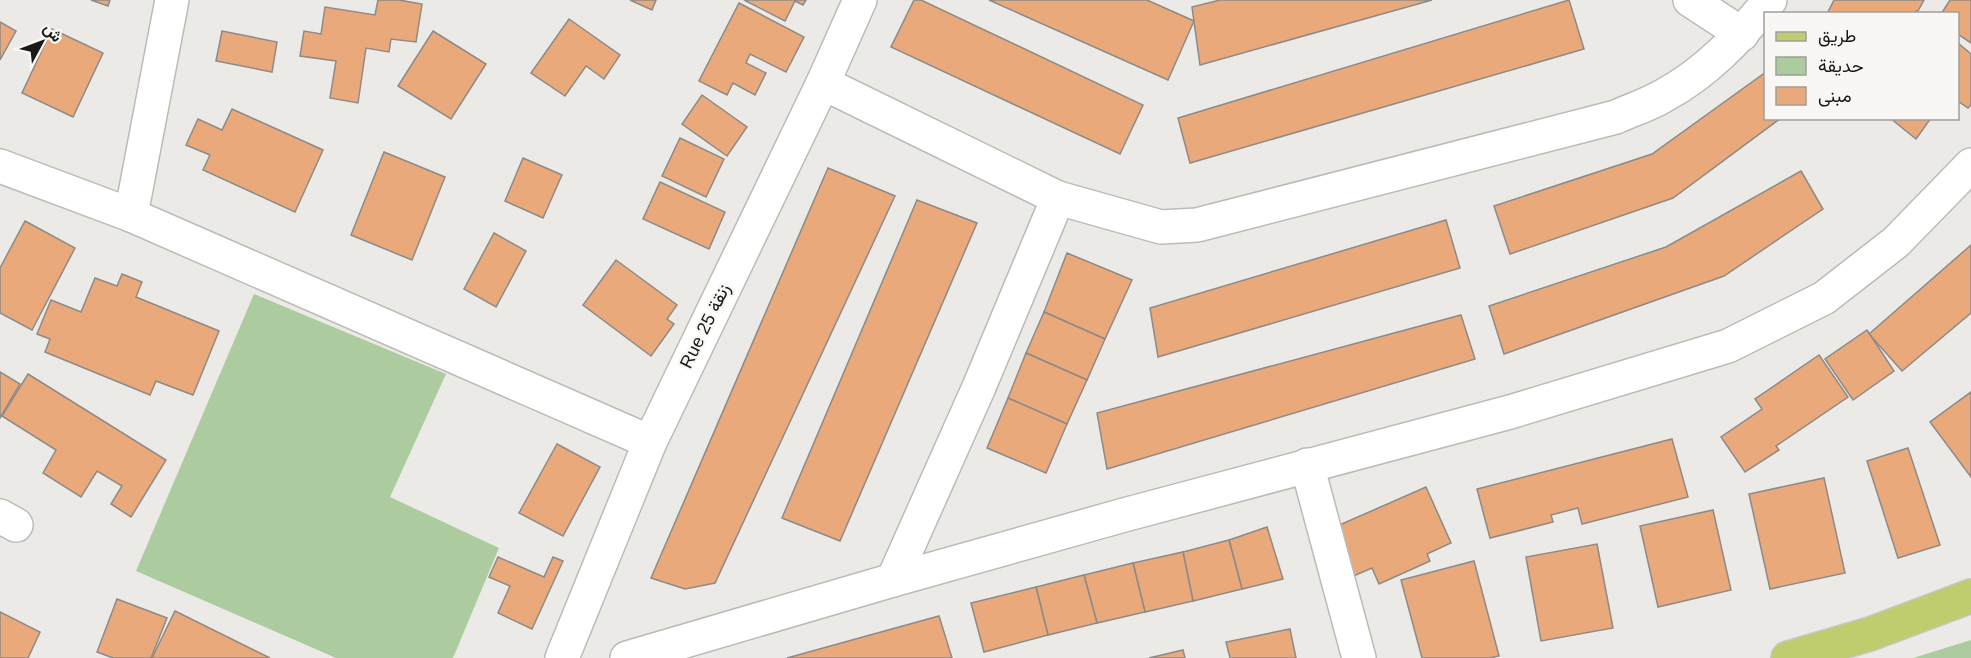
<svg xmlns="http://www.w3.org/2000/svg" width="1971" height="658" font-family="Helvetica,Vazirmatn,sans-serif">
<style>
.green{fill:#accc9f}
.building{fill:#eaa97a;stroke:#8d8a88;stroke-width:1.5}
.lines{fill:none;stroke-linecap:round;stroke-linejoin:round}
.minor-casing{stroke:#bcbbb8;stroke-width:36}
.major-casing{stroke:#c8c8c7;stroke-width:36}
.minor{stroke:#fff;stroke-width:33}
.major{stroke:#c1cc6e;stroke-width:33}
.labels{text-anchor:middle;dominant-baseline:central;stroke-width:4.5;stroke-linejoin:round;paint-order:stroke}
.street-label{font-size:18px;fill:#181817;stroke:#f9f7f4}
</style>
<rect width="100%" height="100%" fill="#ebeae7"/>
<!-- green -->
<g class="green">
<path d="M254,294l192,80 -56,123 109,51 -46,110h-117l-200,-87z"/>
<path d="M1971,640v18h-58z"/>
</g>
<!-- building -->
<g class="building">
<path d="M91,0h19l-2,6z"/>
<path d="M378,0h21l23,4 -6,38 -25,-3 -2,13 -23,-4 -8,55 -28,-5 6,-37 -36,-5 4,-25 17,3 4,-27 50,8z"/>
<path d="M630,0h26l-4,10z"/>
<path d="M744,0h62l-3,5 -8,-4 -10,20z"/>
<path d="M914,0h7l222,105 -23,49 -229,-107z"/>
<path d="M989,0h158l47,21 -26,59z"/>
<path d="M1220,0h212l-232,65 -8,-58z"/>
<path d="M1569,0l15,49 -394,114 -12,-45z"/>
<path d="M1834,0h90l-6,11h-2l-2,3h-87z"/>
<path d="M1950,0h21v43l-13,-9v-20h-17z"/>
<path d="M739,3l65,34 -18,35 -36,-18 -4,9 20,10 -11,22 -22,-12 -6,12 -28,-14z"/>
<path d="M569,19l51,36 -16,24 -18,-13 -21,30 -34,-23z"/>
<path d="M0,22l16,9 -16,29z"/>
<path d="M52,29l51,24 -30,64 -51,-24z"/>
<path d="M222,31l55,11 -5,30 -56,-11z"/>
<path d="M433,31l53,33 -35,55 -53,-33z"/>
<path d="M1958,43l13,11v51l-3,3 -10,-7z"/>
<path d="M1766,72v46h15l-108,80 -163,56 -16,-48 158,-52z"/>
<path d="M702,95l45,32 -20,29 -45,-32z"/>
<path d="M232,109l91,41 -28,62 -92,-42 7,-15 -24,-10 12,-26 24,11z"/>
<path d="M1890,118h41l-15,21z"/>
<path d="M680,138l44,21 -18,38 -44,-21z"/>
<path d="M384,152l61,25 -33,83 -61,-25z"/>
<path d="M523,158l39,17 -19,43 -38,-17z"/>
<path d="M828,168l67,28 -180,387 -30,6 -34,-11z"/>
<path d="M1801,171l22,38 -99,67 -220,78 -15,-48 177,-59z"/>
<path d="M660,182l65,30 -16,37 -66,-30z"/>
<path d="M917,200l60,23 -137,318 -58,-23z"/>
<path d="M1446,220l14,48 -302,89 -8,-49z"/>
<path d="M25,221l50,27 -43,82 -32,-17v-45z"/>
<path d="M494,233l32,18 -30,56 -32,-18z"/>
<path d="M1971,245v68l-69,58 -33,-37z"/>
<path d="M1067,253l65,27 -27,59 -61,-27z"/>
<path d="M616,260l61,45 -10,14 7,5 -23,32 -68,-51z"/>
<path d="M122,274l20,8 -6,15 83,34 -26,64 -37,-14 -6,14 -105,-43 5,-13 -13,-5 14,-34 30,12 14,-34 22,8z"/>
<path d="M1044,312l61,27 -18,41 -61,-27z"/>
<path d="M1461,315l14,44 -368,110 -10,-56z"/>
<path d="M1867,330l27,41 -41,29 -28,-41z"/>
<path d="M1026,353l61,27 -20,44 -59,-26z"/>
<path d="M1819,355l29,42 -72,49 3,4 -34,22 -24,-35 41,-28 -7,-10z"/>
<path d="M0,372l20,12 -20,34z"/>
<path d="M28,374l138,86 -35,57 -20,-13 11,-18 -25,-15 -16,26 -38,-24 13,-23 -54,-34z"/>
<path d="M1971,392v85l-41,-55z"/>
<path d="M1008,398l59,26 -21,49 -59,-25z"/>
<path d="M1672,439l16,58 -106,27 -4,-16 -27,7 2,7 -63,16 -13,-49z"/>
<path d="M557,444l43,23 -37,69 -44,-23z"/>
<path d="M1908,448l32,97 -42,13 -31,-97z"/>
<path d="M1824,478l21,95 -75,16 -21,-95z"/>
<path d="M1426,487l25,56 -24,11 3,7 -51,23 -7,-16 -23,10 -14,-51z"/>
<path d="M1713,510l18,80 -73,17 -18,-81z"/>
<path d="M1267,527l16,52 -41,10 -13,-49z"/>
<path d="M1229,540l13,49 -49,12 -10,-49z"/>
<path d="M1597,544l16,84 -72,13 -15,-84z"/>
<path d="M1183,552l10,49 -48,11 -12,-49z"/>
<path d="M498,557l46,20 9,-20 10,4 -31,68 -34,-16 12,-27 -21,-9z"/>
<path d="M1474,561l25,95 -10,2h-67l-21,-78z"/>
<path d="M1133,563l12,49 -48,11 -13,-48z"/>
<path d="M1084,575l13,48 -49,12 -12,-48z"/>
<path d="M1036,587l12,48 -64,17 -13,-49z"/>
<path d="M117,599l50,19 -16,40h-38l-16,-6z"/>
<path d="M175,611l95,47h-118z"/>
<path d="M0,612l40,20 -12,26h-28z"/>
<path d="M939,616l13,42h-165z"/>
<path d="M1290,629l6,29h-66l-4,-16z"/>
<path d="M1183,650l2,8h-36z"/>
</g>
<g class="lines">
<defs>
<g id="minor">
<path d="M1690,0l52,34"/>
<path d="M823,83l235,115 103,29 36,-2 419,-108c15,-7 32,-12 47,-21 43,-23 76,-58 107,-96"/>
<path d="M0,166l131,49 519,227"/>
<path d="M131,215l41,-215"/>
<path d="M1307,465l52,193"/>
<path d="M0,516l16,9"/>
<path d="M893,580l86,-193 79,-189"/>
<path d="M562,658l88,-216 173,-359 37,-83"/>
<path d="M627,658l266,-78 231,-65 386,-103 218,-66 96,-48 72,-56 75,-77"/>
</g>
<path id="major" d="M1788,658l82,-24 101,-38"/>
</defs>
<!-- minor casing -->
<use href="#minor" class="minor-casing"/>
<!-- major casing -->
<use href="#major" class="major-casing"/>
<!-- minor -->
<use href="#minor" class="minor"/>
<!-- major -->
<use href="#major" class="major"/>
</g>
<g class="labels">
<!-- street labels -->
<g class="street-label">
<text transform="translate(705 326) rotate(-64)">Rue 25 زنقة</text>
</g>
</g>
<!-- legend -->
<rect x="1764" y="12" width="195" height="108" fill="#f9f7f4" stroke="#9f9e9c" stroke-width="1.5"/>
<rect x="1776" y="32" width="30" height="9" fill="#c1cc6e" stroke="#9f9e9c" stroke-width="1.5"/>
<text x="1818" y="42" font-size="18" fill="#181817">طريق</text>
<rect x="1776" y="57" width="30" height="18" fill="#accc9f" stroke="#9f9e9c" stroke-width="1.5"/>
<text x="1818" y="72" font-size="18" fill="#181817">حديقة</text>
<rect x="1776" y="87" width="30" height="18" fill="#eaa97a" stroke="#9f9e9c" stroke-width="1.5"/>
<text x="1818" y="102" font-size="18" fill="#181817">مبنى</text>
<!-- north arrow -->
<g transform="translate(42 42) rotate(49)" stroke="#f9f7f4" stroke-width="4.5" paint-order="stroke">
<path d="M0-4.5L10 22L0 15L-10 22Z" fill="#181817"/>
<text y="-9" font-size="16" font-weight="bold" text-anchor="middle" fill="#181817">ش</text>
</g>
</svg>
